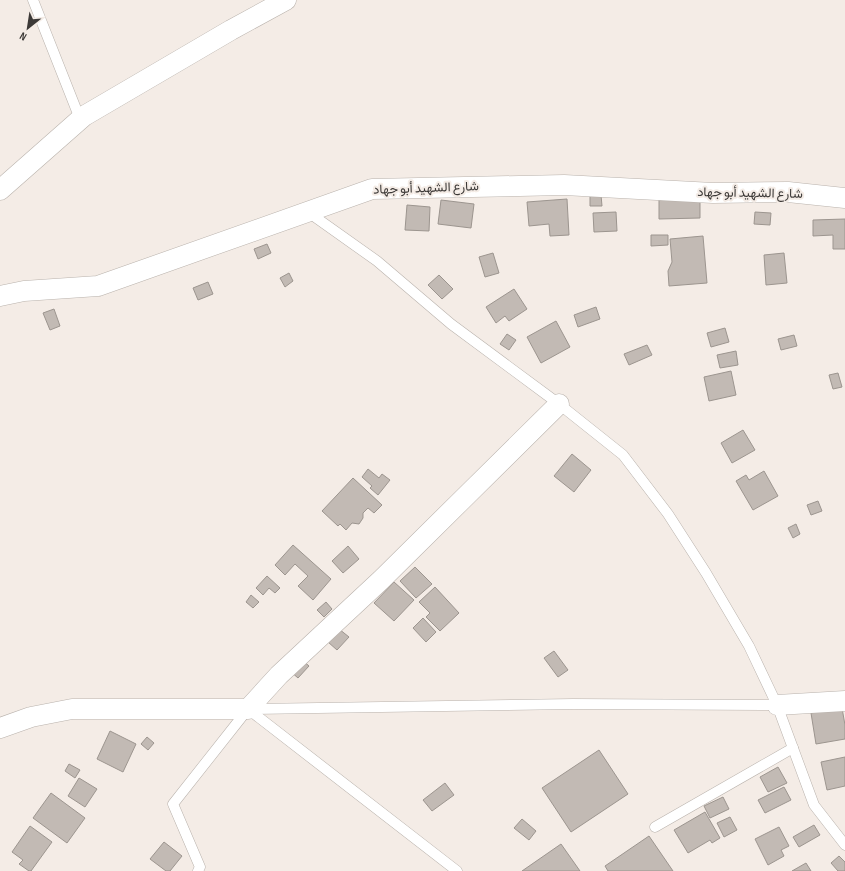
<svg xmlns="http://www.w3.org/2000/svg" width="845" height="871" font-family="'Sofia Sans Condensed',Vazirmatn,sans-serif">
<style>
.building{fill:#c2bab4;stroke:#9c958f}
.lines{fill:none;stroke-linecap:round;stroke-linejoin:round}
.service-casing{stroke:#b9b2ac;stroke-width:11}
.minor-casing{stroke:#b9b2ac;stroke-width:21}
.service{stroke:#fff;stroke-width:10}
.minor{stroke:#fff;stroke-width:20}
.labels{text-anchor:middle;dominant-baseline:central;stroke-width:4;stroke-linejoin:round;paint-order:stroke}
.street-label{font-size:13px;fill:#3c3937;stroke:#f4ece6}
</style>
<rect width="100%" height="100%" fill="#f4ece6"/>
<!-- building -->
<g class="building">
<path d="M590,195h11l1,11h-12z"/>
<path d="M567,199l2,36 -19,1 -1,-12 -20,2 -2,-24z"/>
<path d="M700,199v19l-41,1v-19z"/>
<path d="M441,200l33,4 -3,24 -33,-4z"/>
<path d="M407,205l23,2 -1,24 -24,-1z"/>
<path d="M616,212l1,19 -23,1 -1,-19z"/>
<path d="M755,212l16,1 -1,12 -16,-1z"/>
<path d="M845,219v30h-12v-14l-20,1v-16z"/>
<path d="M651,235h17v10l-17,1z"/>
<path d="M703,236l4,47 -38,3 -1,-15 4,-9 -2,-23z"/>
<path d="M267,244l4,9 -13,6 -4,-10z"/>
<path d="M493,253l6,20 -14,4 -6,-20z"/>
<path d="M784,253l3,30 -21,2 -2,-30z"/>
<path d="M289,273l4,8 -8,6 -5,-9z"/>
<path d="M439,275l14,14 -11,10 -14,-14z"/>
<path d="M208,282l5,12 -15,6 -5,-12z"/>
<path d="M514,289l13,20 -18,12 -4,-5 -9,7 -10,-16z"/>
<path d="M596,307l4,12 -22,8 -4,-12z"/>
<path d="M54,309l6,17 -10,4 -7,-17z"/>
<path d="M556,321l14,26 -29,16 -14,-26z"/>
<path d="M725,328l4,14 -18,5 -4,-14z"/>
<path d="M507,334l9,6 -7,10 -9,-6z"/>
<path d="M794,335l3,11 -16,4 -3,-11z"/>
<path d="M647,345l5,10 -23,10 -5,-11z"/>
<path d="M736,351l2,14 -18,3 -3,-13z"/>
<path d="M731,371l5,24 -27,6 -5,-24z"/>
<path d="M838,373l4,14 -9,2 -4,-14z"/>
<path d="M743,430l12,20 -23,13 -11,-20z"/>
<path d="M572,454l19,16 -17,22 -20,-16z"/>
<path d="M368,469l11,9 3,-4 8,6 -12,15 -8,-7 2,-2 -10,-9z"/>
<path d="M764,471l14,25 -25,14 -17,-29 10,-6 3,5z"/>
<path d="M353,478l29,27 -8,8 -6,-5 -5,5v5l-4,6 -7,-1 -6,7 -6,-6 -2,2 -16,-15z"/>
<path d="M818,501l4,10 -11,4 -4,-10z"/>
<path d="M796,524l4,10 -7,4 -5,-10z"/>
<path d="M293,545l38,34 -18,21 -15,-14 10,-10 -13,-12 -10,11 -10,-10z"/>
<path d="M348,546l11,13 -16,14 -11,-12z"/>
<path d="M415,567l17,17 -16,14 -16,-17z"/>
<path d="M267,576l13,12 -5,5 -6,-5 -6,7 -7,-7z"/>
<path d="M394,582l20,18 -20,21 -20,-18z"/>
<path d="M435,587l24,26 -19,18 -14,-14 4,-4 -11,-11z"/>
<path d="M251,595l8,7 -6,6 -7,-6z"/>
<path d="M326,602l6,7 -8,8 -7,-7z"/>
<path d="M423,618l13,14 -10,10 -13,-14z"/>
<path d="M339,629l10,8 -12,13 -9,-8z"/>
<path d="M554,651l14,19 -10,7 -14,-19z"/>
<path d="M301,659l8,7 -11,12 -8,-7z"/>
<path d="M842,708l3,17v14l-29,5 -5,-31z"/>
<path d="M110,731l26,13 -13,28 -26,-13z"/>
<path d="M147,737l7,6 -6,7 -7,-6z"/>
<path d="M599,750l29,44 -57,38 -29,-44z"/>
<path d="M845,757v29l-18,4 -6,-28z"/>
<path d="M69,764l11,6 -5,8 -10,-7z"/>
<path d="M778,767l9,16 -19,9 -8,-15z"/>
<path d="M79,778l18,11 -12,18 -17,-11z"/>
<path d="M445,783l9,12 -22,16 -9,-11z"/>
<path d="M784,787l7,13 -26,13 -7,-13z"/>
<path d="M51,793l34,25 -18,25 -34,-25z"/>
<path d="M723,797l6,12 -19,9 -6,-12z"/>
<path d="M705,812l15,26 -8,5 -2,-3 -22,13 -14,-23z"/>
<path d="M730,817l7,13 -13,7 -7,-14z"/>
<path d="M522,819l14,12 -7,9 -15,-12z"/>
<path d="M814,825l6,10 -21,12 -6,-10z"/>
<path d="M30,826l22,16 -21,29h-2l-10,-7 4,-4 -11,-8z"/>
<path d="M779,827l10,19 -8,4 3,6 -16,9 -13,-26z"/>
<path d="M649,836l24,35h-65l-3,-5z"/>
<path d="M164,842l18,14 -12,15h-4l-16,-12z"/>
<path d="M561,844l19,27h-58z"/>
<path d="M839,856l6,6v9h-7l-7,-8z"/>
<path d="M806,863l5,8h-19z"/>
</g>
<g class="lines">
<defs>
<g id="service">
<path d="M33,0l47,119"/>
<path d="M308,212l69,49 74,63 108,80 64,51 45,59 38,59 43,73 28,59 37,100 31,40"/>
<path d="M248,709l325,-5 204,1"/>
<path d="M655,827l138,-79"/>
<path d="M198,871l2,-4 -27,-63 75,-95 209,162"/>
</g>
<g id="minor">
<path d="M0,190l84,-74 147,-86 55,-30"/>
<path d="M0,296l24,-5 74,-5 274,-97 192,-4 149,8 75,-1 57,6"/>
<path d="M777,705l68,-4"/>
<path d="M0,728l31,-11 41,-8h176l31,-34 102,-95 178,-176"/>
</g>
</defs>
<!-- service casing -->
<use href="#service" class="service-casing"/>
<!-- minor casing -->
<use href="#minor" class="minor-casing"/>
<!-- service -->
<use href="#service" class="service"/>
<!-- minor -->
<use href="#minor" class="minor"/>
</g>
<g class="labels">
<!-- street labels -->
<g class="street-label">
<text transform="translate(426 188) rotate(-2)">شارع الشهيد أبو جهاد</text>
<text transform="translate(750 193) rotate(1)">شارع الشهيد أبو جهاد</text>
</g>
</g>
<!-- north arrow -->
<g transform="translate(28 28) rotate(210)" stroke="#f4ece6" stroke-width="3" paint-order="stroke">
<path d="M0-3L7 15L0 10L-7 15Z" fill="#3c3937"/>
<text y="-6" font-size="11" font-weight="bold" text-anchor="middle" fill="#3c3937">N</text>
</g>
</svg>
